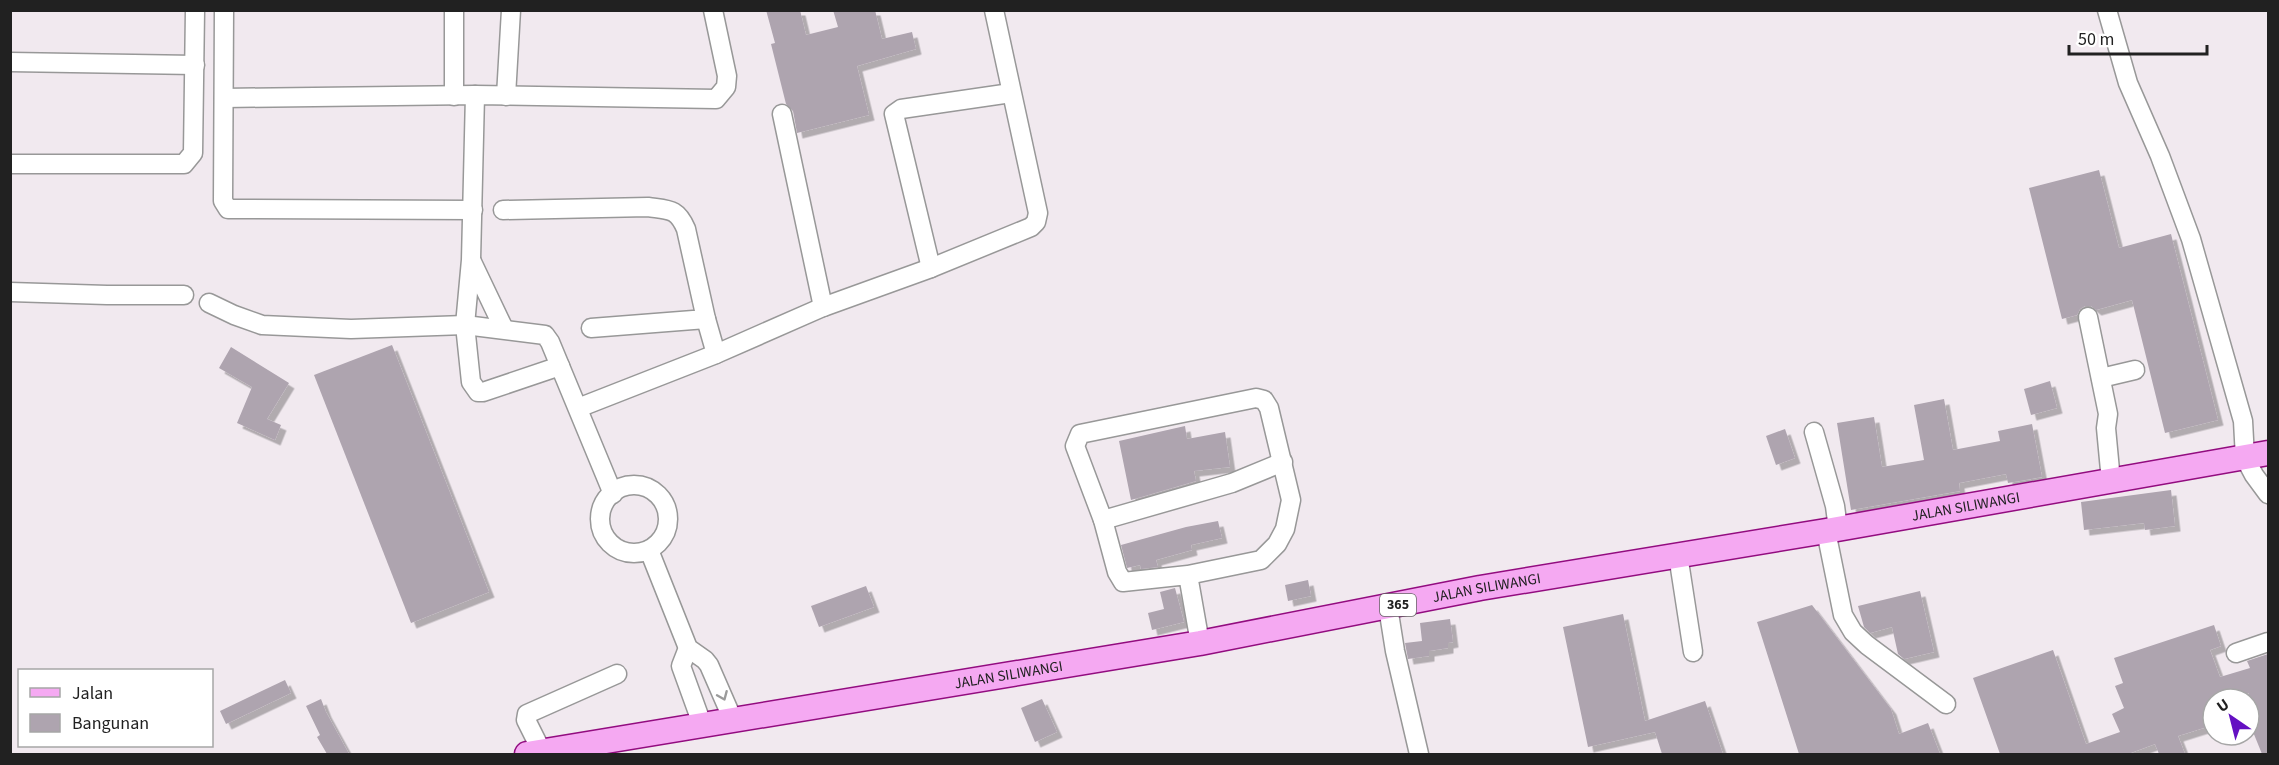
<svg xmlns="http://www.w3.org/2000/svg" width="2279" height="765" font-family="'Source Sans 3',sans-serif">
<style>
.building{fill:#aea4af;filter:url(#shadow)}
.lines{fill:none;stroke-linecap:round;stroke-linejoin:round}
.minor-casing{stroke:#989898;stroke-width:21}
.major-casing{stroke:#920c7f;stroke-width:27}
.minor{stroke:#fff;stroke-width:18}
.major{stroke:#f5a9f2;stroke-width:24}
.oneway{stroke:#9b9b9b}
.labels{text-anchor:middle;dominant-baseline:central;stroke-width:4.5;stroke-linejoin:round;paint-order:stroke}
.shield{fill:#fff;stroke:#646464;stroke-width:1.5}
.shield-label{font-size:14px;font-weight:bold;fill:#212121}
.street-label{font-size:15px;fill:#212121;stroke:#fff}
</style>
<defs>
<filter id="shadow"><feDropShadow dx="5.5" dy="5.5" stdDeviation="0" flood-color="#0004"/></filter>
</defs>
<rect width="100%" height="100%" fill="#f1e9ef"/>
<!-- building -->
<g class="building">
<path d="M766,10h34l6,25 32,-8 -5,-17h42l7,29 30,-7 4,17 -59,17 12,49 -72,18 -4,-22 -7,-7 -15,-60 4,-1z"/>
<path d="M2099,170l20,78 52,-14 47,186 -53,13 -33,-133 -36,10 -5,-4h-6l-5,3 -3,6 -15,4 -33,-131z"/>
<path d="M392,345l97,247 -78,31 -97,-248z"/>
<path d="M231,347l58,36 -22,36 14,6 -6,15 -38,-17 15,-36 -33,-19z"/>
<path d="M2050,381l7,27 -26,7 -7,-26z"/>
<path d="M1944,399l9,51 47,-9 -2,-10 34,-7 10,53 -34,6 -2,-9 -47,9 1,8 -109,19 -14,-87 37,-6 8,50 42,-7 -10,-55z"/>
<path d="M1185,426l2,13 38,-7 5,35 -36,4 2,10 -65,19 -12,-59z"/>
<path d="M1785,429l10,29 -19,7 -10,-29z"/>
<path d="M2171,490l4,36 -30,4 -1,-7 -60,7 -3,-28z"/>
<path d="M1218,521l4,17 -31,7 1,5 -36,10 2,7 -17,2 -1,-4 -13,3 -6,-23 65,-18z"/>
<path d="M1308,580l3,16 -23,5 -3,-16z"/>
<path d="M866,586l8,21 -55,20 -8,-21z"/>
<path d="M1175,588l9,34 -32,8 -4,-17 16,-4 -4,-17z"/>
<path d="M1920,591l14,61 -30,7 -6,-5 -6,-27 -22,6 -6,-6 -6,-21z"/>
<path d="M1812,605l79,104 8,25 29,-11 12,31h-141l-42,-132z"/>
<path d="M1623,614l22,107 60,-20 18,53h-61l-7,-22 -67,15 -25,-120z"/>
<path d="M1450,619l3,23 -5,1v5l-19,3v5l-21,3 -3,-16 17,-2 -2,-18z"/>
<path d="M2214,625l7,21 -11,4 10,27 30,-9 -3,-7 21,-7v100h-6l-13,-32v-29l-10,4 -2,-6 -24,8v26l-35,11 7,18h-26l-4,-10 -27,10h-128l-27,-76 80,-28 33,94 34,-12 -8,-18 12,-6 -9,-22 8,-3 -9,-25z"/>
<path d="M285,680l6,13 -65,31 -6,-13z"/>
<path d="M321,699l5,13 23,42h-22l-10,-17 3,-2 -14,-29z"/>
<path d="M1042,699l15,33 -22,10 -14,-34z"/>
</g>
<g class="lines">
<defs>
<g id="minor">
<path d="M224,10l-1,191 5,8 245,1"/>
<path d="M2107,10l21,73 32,73 31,83 52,182 2,37 9,17 14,19"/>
<path d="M10,62l185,3"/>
<path d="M475,95l-4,165 -6,65 6,57 7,10h5l77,-26"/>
<path d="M454,96v-86"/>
<path d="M506,96l5,-86"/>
<path d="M224,98l251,-3 241,4 10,-12 1,-11 -14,-66"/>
<path d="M782,114l41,193"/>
<path d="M10,164h174l9,-11 2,-143"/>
<path d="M503,210l145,-3c21,3 29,1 38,22l20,90 -115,9"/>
<path d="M472,262l32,67"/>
<path d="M931,268l-37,-154 7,-5 110,-16"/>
<path d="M10,292l97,3h77"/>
<path d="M209,303l25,12 28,10 89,4 114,-4 80,10 5,7 63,152"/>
<path d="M2088,317l20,97 -2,14 5,53"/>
<path d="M706,319l10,35"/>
<path d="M2101,378l34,-8"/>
<path d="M578,408l138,-54 107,-47 108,-39 100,-41 5,-5 2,-9 -44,-203"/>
<path d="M1814,432l21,74 3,23"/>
<circle cx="634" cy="519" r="34"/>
<path d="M1103,520l129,-37 51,-21"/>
<path d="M1826,531l17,84 10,17 14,13 79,59"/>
<path d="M649,550l39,98 17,12 4,5 24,55"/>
<path d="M1678,555l15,97"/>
<path d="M1188,575l-65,7 -6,-10 -14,-52 -28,-74 5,-12 176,-36 8,2 5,8 22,92 -6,29 -8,15 -16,16 -73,15 12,68"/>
<path d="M1388,607l7,44 24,103"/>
<path d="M688,648l-7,18 21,58"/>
<path d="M2236,653l32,-11"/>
<path d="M542,752l-16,-32 1,-6 90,-40"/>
</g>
<g id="major">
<path id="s1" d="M527,754l673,-111 280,-55 346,-57 442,-78"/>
</g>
</defs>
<!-- minor casing -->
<use href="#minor" class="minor-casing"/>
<!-- major casing -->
<use href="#major" class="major-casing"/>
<!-- minor -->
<use href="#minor" class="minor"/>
<!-- major -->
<use href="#major" class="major"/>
</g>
<!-- one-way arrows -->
<defs><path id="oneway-chevron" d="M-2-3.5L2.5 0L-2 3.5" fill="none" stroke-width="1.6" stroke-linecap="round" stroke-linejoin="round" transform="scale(1.5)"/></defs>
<use class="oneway" href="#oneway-chevron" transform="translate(723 696) rotate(67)"/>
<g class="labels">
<!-- shield labels -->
<rect class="shield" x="1380" y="594" width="36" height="22" rx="4.5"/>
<g class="shield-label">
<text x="1398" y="605">365</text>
</g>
<!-- street labels -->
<g class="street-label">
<text stroke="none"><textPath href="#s1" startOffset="1460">JALAN SILIWANGI</textPath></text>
<text stroke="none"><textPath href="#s1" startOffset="974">JALAN SILIWANGI</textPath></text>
<text stroke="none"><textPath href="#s1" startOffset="488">JALAN SILIWANGI</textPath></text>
</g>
</g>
<!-- border -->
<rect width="2279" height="765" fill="none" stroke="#212121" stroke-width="24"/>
<!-- legend -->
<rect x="18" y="669" width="195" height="78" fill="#ffffff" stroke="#a6a6a6" stroke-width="1.5"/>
<rect x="30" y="688" width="30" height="9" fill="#f5a9f2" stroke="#a6a6a6" stroke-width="1.5"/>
<text x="72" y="699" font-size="18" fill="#212121">Jalan</text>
<rect x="30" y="714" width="30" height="18" fill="#aea4af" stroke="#a6a6a6" stroke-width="1.5"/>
<text x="72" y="729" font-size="18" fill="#212121">Bangunan</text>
<!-- north arrow -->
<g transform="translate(2231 717) rotate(325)"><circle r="28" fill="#ffffff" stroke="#a6a6a6" stroke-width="1.5"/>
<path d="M0-4.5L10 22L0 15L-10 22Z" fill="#6410c2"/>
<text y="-9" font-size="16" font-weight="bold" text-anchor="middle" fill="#212121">U</text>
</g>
<!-- scale -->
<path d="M2069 45v9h138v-9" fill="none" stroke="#212121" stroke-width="3"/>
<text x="2078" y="45" font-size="18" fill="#212121" stroke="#ffffff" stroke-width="4.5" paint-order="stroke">50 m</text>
</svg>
